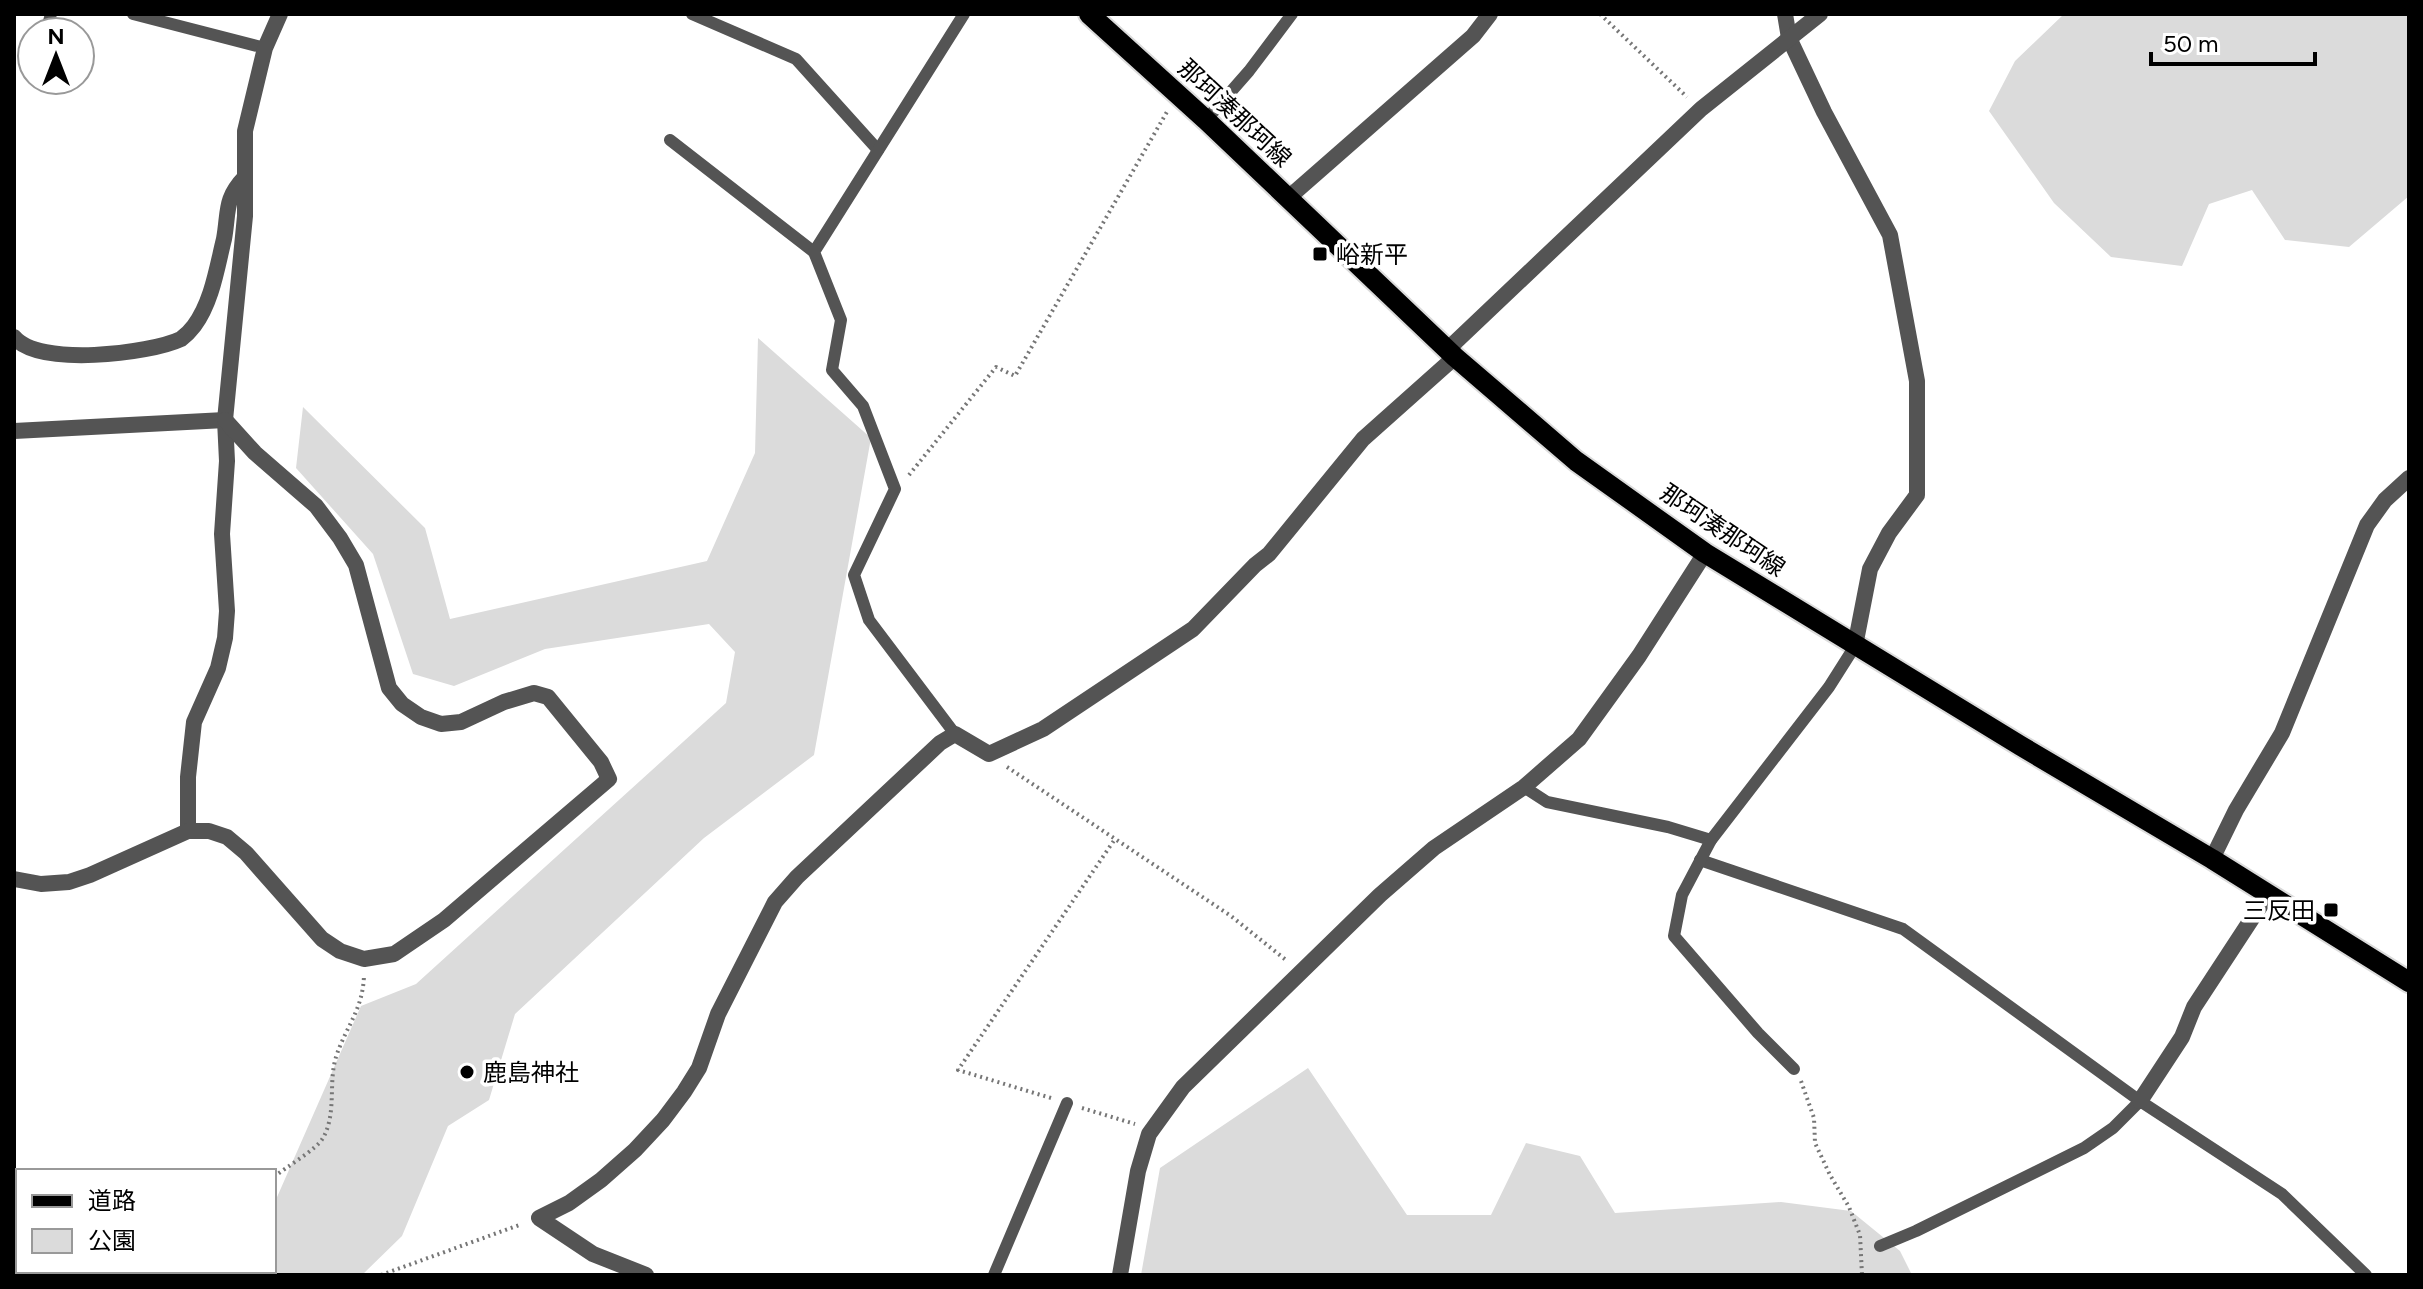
<svg xmlns="http://www.w3.org/2000/svg" width="2423" height="1289" font-family="Figtree,'Noto Sans JP',sans-serif">
<style>
.green{fill:#dbdbdb}
.lines{fill:none;stroke-linecap:round;stroke-linejoin:round}
.primary-casing{stroke:#dbdbdb;stroke-width:24}
.path{stroke:#767676;stroke-width:4;stroke-dasharray:2 4;stroke-linecap:butt}
.lane{stroke:#545454;stroke-width:12}
.street{stroke:#545454;stroke-width:16}
.primary{stroke:#000;stroke-width:20}
.poi-dot{fill:#000;stroke:#fff;stroke-width:3}
.labels{text-anchor:middle;dominant-baseline:central;stroke-width:7;stroke-linejoin:round;paint-order:stroke}
.street-label{font-size:24px;fill:#000;stroke:#fff}
.poi-label{font-size:24px;fill:#000;stroke:#fff;text-anchor:start}
</style>
<rect width="100%" height="100%" fill="#fff"/>
<!-- green -->
<g class="green">
<path d="M2064,14h345v182l-60,51 -64,-7 -33,-50 -43,14 -27,62 -71,-9 -57,-54 -65,-92 26,-50z"/>
<path d="M758,338l113,100 -57,317 -110,83 -189,176 -26,86 -41,26 -46,110 -40,39h-111v-4h23v-67l87,-198 55,-22 310,-281 9,-51 -26,-28 -164,25 -91,37 -41,-12 -40,-120 -77,-86 7,-61 122,121 25,91 257,-58 48,-108z"/>
<path d="M1308,1068l99,147h84l35,-72 54,13 35,57 166,-11 70,9 49,40 12,24h-771l19,-107z"/>
</g>
<g class="lines">
<defs>
<path id="primary" d="M1089,14l117,106 249,237 121,104 129,92 316,193 191,113 197,123"/>
</defs>
<!-- primary casing -->
<use href="#primary" class="primary-casing"/>
<!-- path -->
<g class="path">
<path d="M1600,14l87,83"/>
<path d="M909,475l87,-108 19,9 153,-266"/>
<path d="M1007,767l224,149 55,44"/>
<path d="M1801,1081l13,37 1,25 15,32 19,32 11,28 2,40"/>
<path d="M1051,1098l-93,-28 157,-231"/>
<path d="M1082,1108l53,16"/>
<path d="M274,1177c12,-10 42,-27 49,-39 14,-25 5,-55 13,-81 10,-31 27,-47 28,-82"/>
<path d="M218,1271v4"/>
<path d="M381,1275l141,-51"/>
</g>
<!-- lane -->
<g class="lane">
<path d="M133,14l132,34"/>
<path d="M692,14l104,45 82,91"/>
<path d="M46,32l5,-18"/>
<path d="M1206,120l43,-49 43,-57"/>
<path d="M670,140l144,112"/>
<path d="M955,734l-86,-114 -15,-45 41,-86 -32,-83 -31,-36 9,-50 -27,-68 150,-238"/>
<path d="M1524,787l23,15 121,25 43,13"/>
<path d="M1700,860l203,69 237,172 142,93 84,81"/>
<path d="M1794,1069l-36,-36 -84,-97 8,-41 29,-55 118,-153 26,-41"/>
<path d="M1880,1246l36,-15 168,-83 29,-20 27,-27"/>
<path d="M994,1275l73,-172"/>
</g>
<!-- street -->
<g class="street">
<path d="M1785,14l4,24 35,74 66,123 27,146v114l-28,38 -19,36 -15,77"/>
<path d="M1287,199l186,-163 17,-22"/>
<path d="M14,337c24,30 135,17 167,2 4,-3 10,-9 13,-13 18,-24 23,-59 30,-87 5,-28 0,-40 21,-62"/>
<path d="M1447,350l254,-241 119,-95"/>
<path d="M14,431l211,-11"/>
<path d="M188,831v-54l6,-55 24,-54 7,-30 2,-27 -5,-77 5,-73 -2,-41 20,-204v-85l20,-83 15,-34"/>
<path d="M2212,859l24,-49 46,-77 85,-208 18,-25 24,-22"/>
<path d="M14,879l27,5 28,-2 21,-7 98,-44h21l18,6 19,16 76,86 18,12 24,8 30,-5 50,-34 165,-141 -8,-17 -53,-65 -14,-4 -30,9 -43,20 -20,2 -20,-7 -19,-13 -13,-16 -33,-123 -16,-27 -24,-32 -61,-53 -30,-33"/>
<path d="M2140,1101l42,-64 12,-30 74,-113"/>
<path d="M646,1275l-53,-21 -54,-36 30,-15 32,-23 34,-30 28,-30 21,-28 15,-24 19,-54 57,-112 22,-25 143,-134 15,-9 34,20 54,-25 150,-100 62,-64 14,-11 94,-115 92,-82"/>
<path d="M1120,1275l18,-104 11,-37 34,-47 197,-192 54,-47 90,-61 55,-48 60,-83 66,-103"/>
</g>
<!-- primary -->
<use href="#primary" class="primary"/>
</g>
<!-- markers -->
<g class="poi-dot">
<rect x="1312" y="246" width="16" height="16" rx="4"/>
<rect x="2323" y="902" width="16" height="16" rx="4"/>
<circle cx="467" cy="1072" r="8"/>
</g>
<g class="labels">
<!-- street labels -->
<g class="street-label">
<text transform="translate(1235 113) rotate(43)">那珂湊那珂線</text>
<text transform="translate(1723 530) rotate(34)">那珂湊那珂線</text>
</g>
<!-- poi labels -->
<g class="poi-label">
<text x="1336" y="254">峪新平</text>
<text x="2315" y="910" text-anchor="end">三反田</text>
<text x="483" y="1072">鹿島神社</text>
</g>
</g>
<!-- border -->
<rect width="2423" height="1289" fill="none" stroke="#000000" stroke-width="32"/>
<!-- legend -->
<rect x="16" y="1169" width="260" height="104" fill="#ffffff" stroke="#999999" stroke-width="2"/>
<rect x="32" y="1195" width="40" height="12" fill="#000000" stroke="#999999" stroke-width="2"/>
<text x="88" y="1209" font-size="24" fill="#000000">道路</text>
<rect x="32" y="1229" width="40" height="24" fill="#dbdbdb" stroke="#999999" stroke-width="2"/>
<text x="88" y="1249" font-size="24" fill="#000000">公園</text>
<!-- north arrow -->
<g transform="translate(56 56)"><circle r="38" fill="#ffffff" stroke="#999999" stroke-width="2"/>
<path d="M0-6L14 30L0 20L-14 30Z" fill="#000000"/>
<text y="-12" font-size="22" font-weight="bold" text-anchor="middle" fill="#000000">N</text>
</g>
<!-- scale -->
<path d="M2151 52v12h164v-12" fill="none" stroke="#000000" stroke-width="4"/>
<text x="2163" y="52" font-size="24" fill="#000000" stroke="#ffffff" stroke-width="6" paint-order="stroke">50 m</text>
</svg>
